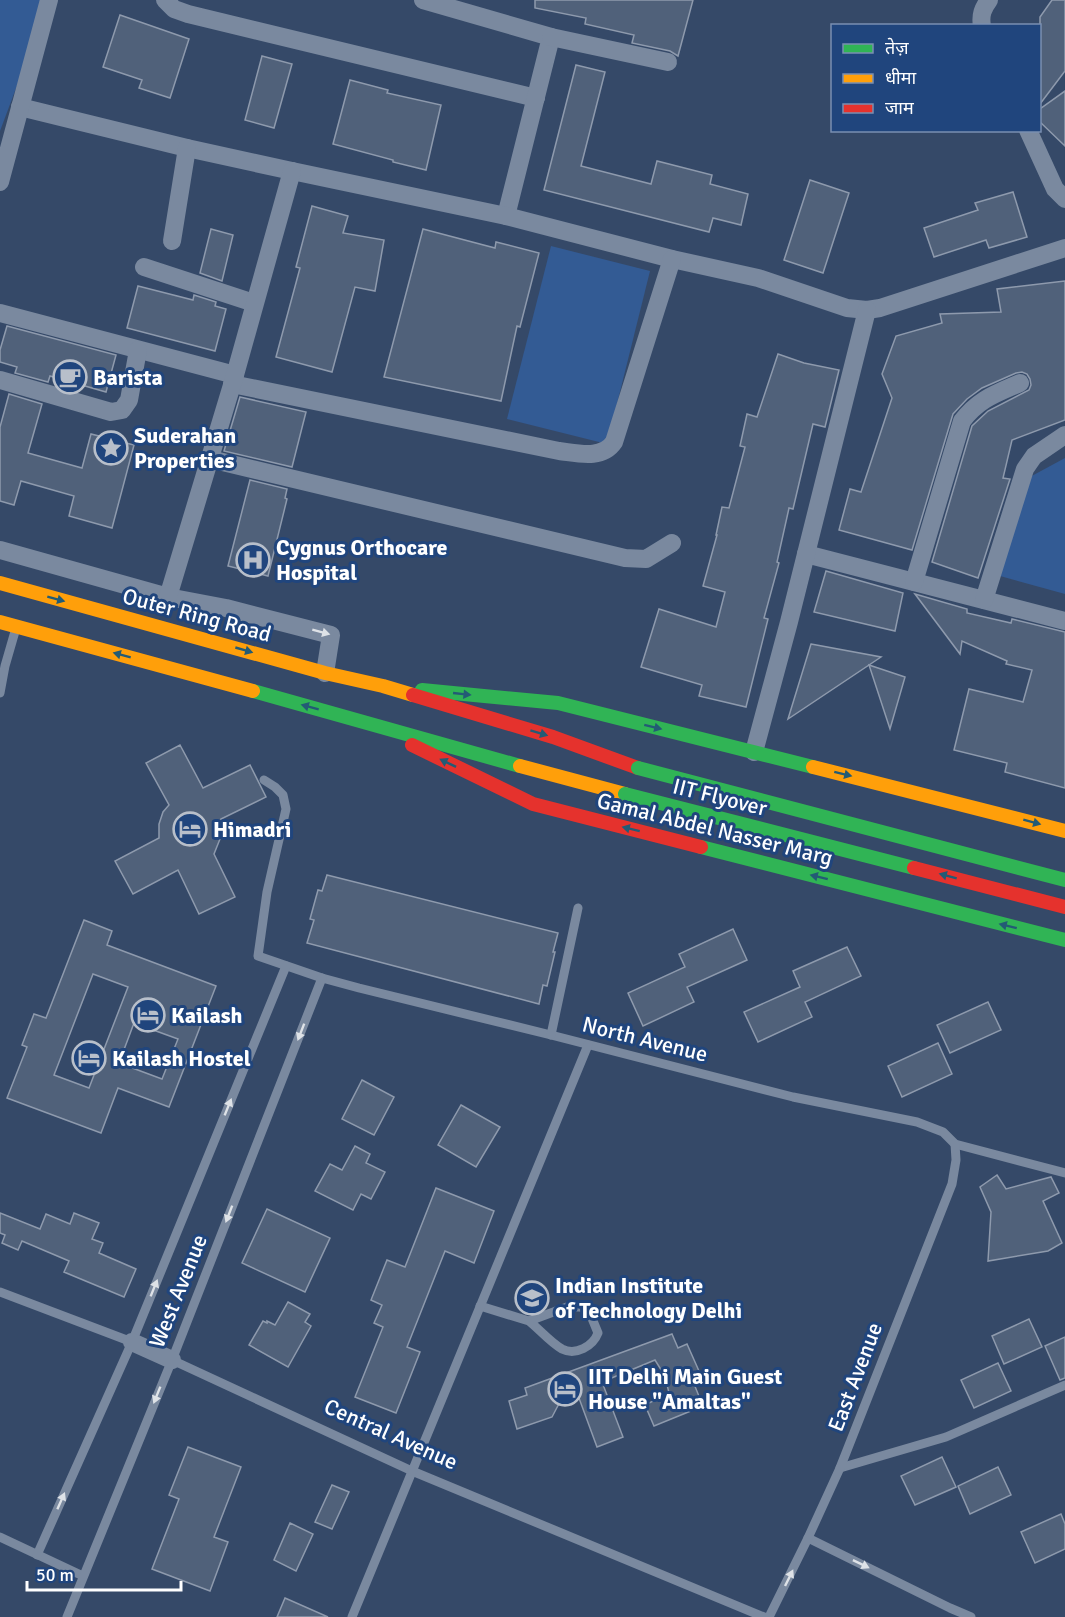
<svg xmlns="http://www.w3.org/2000/svg" width="1065" height="1617" font-family="Signika,'Noto Sans Devanagari',sans-serif">
<style>
.green{fill:#335b94}
.building{fill:#50617a;stroke:#8e9aad;stroke-width:1.5;fill-rule:evenodd}
.lines{fill:none;stroke-linecap:round;stroke-linejoin:round}
.lane{stroke:#7a899f;stroke-width:9}
.street{stroke:#7a899f;stroke-width:18}
.fast{stroke:#30b455;stroke-width:14}
.slow{stroke:#ff9f0a;stroke-width:14}
.jam{stroke:#e5322d;stroke-width:14}
.fast-bridge{stroke:#30b455;stroke-width:14}
.jam-bridge{stroke:#e5322d;stroke-width:14}
.oneway{fill:#235b75}
.oneway2{fill:#dee2e7}
.labels{text-anchor:middle;dominant-baseline:central;stroke-width:6;stroke-linejoin:round;paint-order:stroke}
.poi-label{font-size:22px;font-weight:bold;fill:#fff;stroke:#20457d;text-anchor:start}
.street-label{font-size:22px;fill:#fff;stroke:#20457d}
</style>
<rect width="100%" height="100%" fill="#354968"/>
<!-- green -->
<g class="green">
<path d="M0,0h49l-49,131z"/>
<path d="M551,246l99,25 -43,173 -100,-25z"/>
<path d="M1065,458v136l-65,-18 28,-98z"/>
</g>
<!-- building -->
<g class="building">
<path d="M535,0h158l-15,56 -8,-5 -38,-8 2,-8 -49,-11 1,-6 -51,-10z"/>
<path d="M1052,0h13v71l-25,33v-87z"/>
<path d="M120,15l69,24 -19,59 -31,-10 3,-8 -39,-13z"/>
<path d="M262,56l30,8 -18,64 -29,-8z"/>
<path d="M576,65l29,7 -24,94 70,18 6,-23 55,14 -2,9 38,10 -7,31 -28,-7 -4,14 -165,-42z"/>
<path d="M350,80l38,10 -1,3 54,12 -15,65 -33,-8v-2l-60,-16z"/>
<path d="M1065,91v55l-25,-24v-13z"/>
<path d="M810,180l39,13 -26,80 -39,-13z"/>
<path d="M1013,192l14,45 -38,11 -3,-8 -52,17 -10,-29 54,-18 -3,-7z"/>
<path d="M312,206l36,10 -5,17 41,7 -9,51 -20,-4 -23,85 -56,-15 24,-89 -4,-1z"/>
<path d="M211,229l22,6 -11,46 -22,-8z"/>
<path d="M423,229l72,19 1,-6 43,11 -19,74 -3,-1 -16,75 -117,-24z"/>
<path d="M1065,281v139l-53,20 -9,38 7,1 -32,99 -46,-16 40,-136 16,-15 41,-21 2,-5 -1,-6 -3,-5 -5,-2 -6,1 -34,15 -15,11 -14,15 -41,136 -73,-20 11,-41 11,3 31,-94 -10,-24 14,-38 46,-13 -2,-9 61,-2 -4,-23z"/>
<path d="M138,286l55,14 1,-5 22,7 -1,4 11,3 -11,42 -88,-23z"/>
<path d="M7,326l109,29 -10,37 -56,-16 -2,6 -33,-9 2,-6 -17,-5v-12z"/>
<path d="M778,354l26,9 35,7 -14,57 -12,-3 -20,85 -4,-1 -12,54 2,1 -15,55 4,1 -22,88 -47,-11 3,-11 -61,-18 18,-58 57,18 9,-35 -22,-6 14,-51h-1l6,-28 7,1 16,-61 -5,-1 7,-32 10,3z"/>
<path d="M9,394l33,10 -14,49 54,15 9,-34 43,11 -22,83 -43,-12 5,-20 -53,-15 -7,24 -14,-4v-74z"/>
<path d="M240,397l66,15 -14,55 -68,-16z"/>
<path d="M250,480l37,9 -2,9 2,1 -19,77 -40,-10z"/>
<path d="M826,571l77,22 -8,38 -81,-19z"/>
<path d="M915,594l52,15v4l44,10 1,-4 53,13v156l-60,-16 2,-9 -53,-13 15,-61 54,13 9,-32 -26,-6 1,-3 -45,-20 -2,13z"/>
<path d="M811,644l70,13 -93,62z"/>
<path d="M869,665l36,12 -15,52z"/>
<path d="M180,745l23,43 47,-23 16,32 -45,22 1,15 -8,20 21,43 -36,17 -21,-44 -45,24 -18,-33 44,-23v-14l4,-12 6,-7 -23,-42z"/>
<path d="M327,875l231,58 -5,19h2l-8,34 -4,-1 -4,19 -232,-61 7,-23 -4,-1 8,-29 4,1z"/>
<path d="M84,920l28,11 -5,14 109,41 -47,121 -51,-19 -17,45 -94,-35 20,-51 -5,-2 12,-31 12,4zM93,974l35,13 -39,101 -35,-13zM134,1023l44,16 -16,40 -43,-16z"/>
<path d="M733,929l14,31 -60,27 7,15 -51,24 -15,-33 57,-26 -6,-13z"/>
<path d="M847,947l14,29 -56,26 7,15 -54,25 -14,-30 56,-25 -7,-16z"/>
<path d="M988,1002l13,28 -51,23 -13,-28z"/>
<path d="M938,1043l14,31 -50,23 -14,-31z"/>
<path d="M362,1080l32,17 -20,38 -32,-16z"/>
<path d="M461,1105l39,22 -24,40 -38,-22z"/>
<path d="M355,1146l15,8 -4,9 19,9 -14,27 -10,-5 -8,16 -38,-19 15,-27 12,6z"/>
<path d="M997,1175l9,14 45,-12 8,16 -16,8 19,42 -14,8 -60,10 3,-49 -11,-25z"/>
<path d="M436,1188l58,23 -20,52 -29,-12 -38,96 13,5 -24,61 -41,-16 28,-70 -9,-4 8,-18 -11,-5 16,-40 18,7z"/>
<path d="M267,1209l63,29 -25,54 -63,-29z"/>
<path d="M0,1213l40,16 6,-15 24,10 4,-11 25,10 -7,16 11,4 -4,10 37,16 -12,28 -60,-25 5,-11 -47,-20 -4,9 -16,-7 3,-8 -5,-2z"/>
<path d="M288,1302l22,12 -5,8 6,4 -23,41 -39,-22 14,-24 4,2v-2l8,4z"/>
<path d="M1029,1319l13,28 -38,17 -12,-28z"/>
<path d="M672,1334l6,14 9,-4 16,36 -9,4 9,22 -49,20 -9,-21 24,-12 -4,-17 -10,-16 -53,22 21,55 -26,10 -25,-68 -20,38 -35,12 -8,-28 18,-6 -2,-7z"/>
<path d="M1065,1337v41l-5,2 -15,-34z"/>
<path d="M998,1363l13,28 -37,17 -13,-28z"/>
<path d="M188,1447l53,20 -27,70 14,5 -18,49 -58,-22 27,-70 -10,-4z"/>
<path d="M942,1457l14,30 -41,18 -14,-29z"/>
<path d="M998,1467l13,28 -41,19 -12,-28z"/>
<path d="M332,1485l17,7 -17,37 -17,-7z"/>
<path d="M1061,1514l4,10v25l-30,14 -14,-31z"/>
<path d="M290,1523l23,11 -17,37 -22,-11z"/>
<path d="M285,1598l43,19h-51z"/>
</g>
<g class="lines">
<!-- lane -->
<g class="lane">
<path d="M0,693l5,-27 11,-38"/>
<path d="M264,780l11,7 8,8 3,14 -19,83 -9,64 64,22 37,10 192,47 242,62 124,25 26,10 12,12 110,29"/>
<path d="M551,1035l27,-127"/>
<path d="M0,1292l132,50"/>
<path d="M480,1306l49,15 38,-14h13l9,4 9,22c-5,13 -22,23 -36,16 -11,-6 -23,-20 -33,-28"/>
<path d="M172,1360l240,111 352,146"/>
<path d="M840,1468l106,-31 119,-52"/>
<path d="M0,1537l83,39"/>
<path d="M808,1538l142,70 21,9"/>
<path d="M37,1555l95,-213 154,-376"/>
<path d="M67,1617l105,-257 150,-382"/>
<path d="M352,1617l236,-572"/>
<path d="M769,1617l39,-79 32,-70 112,-284 4,-24 -1,-16"/>
</g>
<!-- street -->
<g class="street">
<path d="M165,0l9,9 14,5 348,84"/>
<path d="M423,0l128,37 -45,179"/>
<path d="M982,26c-2,-11 1,-18 7,-26"/>
<path d="M551,37l117,25"/>
<path d="M20,107l167,41 105,23 214,45 166,43 86,19 89,30 20,2 13,-2 185,-60"/>
<path d="M1028,130l27,59 10,10"/>
<path d="M0,182l49,-182"/>
<path d="M172,241l15,-93"/>
<path d="M144,267l110,36"/>
<path d="M0,313l235,62"/>
<path d="M0,380l111,32 11,-2 7,-10 9,-50"/>
<path d="M232,384l327,67c18,2 43,9 55,-9l58,-183"/>
<path d="M210,459l415,99 21,1 26,-16"/>
<path d="M0,550l168,47 58,11 105,27 -6,38"/>
<path d="M806,554l259,67"/>
<path d="M914,582l48,-161c17,-22 33,-27 58,-38"/>
<path d="M168,597l67,-222 57,-204"/>
<path d="M984,600l41,-131 9,-13 31,-21"/>
<path d="M754,752l35,-130 78,-312"/>
<path d="M132,1342l40,18"/>
</g>
<!-- fast -->
<g class="fast">
<path d="M422,690l136,13 255,64"/>
<path d="M253,691l267,75"/>
<path d="M701,847l364,93"/>
</g>
<!-- slow -->
<g class="slow">
<path d="M0,583l325,90 58,13 30,9"/>
<path d="M0,622l253,69"/>
<path d="M520,766l105,28"/>
<path d="M813,767l252,64"/>
</g>
<!-- jam -->
<g class="jam">
<path d="M413,695l140,42 85,31"/>
<path d="M412,745l121,59 168,43"/>
</g>
<!-- fast-bridge -->
<g class="fast-bridge">
<path d="M638,768l427,112"/>
<path d="M625,794l289,74"/>
</g>
<!-- jam-bridge -->
<path class="jam-bridge" d="M914,868l151,39"/>
</g>
<!-- one-way arrows -->
<defs><path id="oneway-solid" d="M-6-.8H1V-3.2L6.5 0L1 3.2V.8H-6Z" transform="scale(1.5)"/></defs>
<g class="oneway">
<use href="#oneway-solid" transform="translate(56 599) rotate(15)"/>
<use href="#oneway-solid" transform="translate(244 650) rotate(16)"/>
<use href="#oneway-solid" transform="translate(122 655) rotate(-165)"/>
<use href="#oneway-solid" transform="translate(462 694) rotate(6)"/>
<use href="#oneway-solid" transform="translate(310 707) rotate(-165)"/>
<use href="#oneway-solid" transform="translate(653 727) rotate(14)"/>
<use href="#oneway-solid" transform="translate(539 733) rotate(17)"/>
<use href="#oneway-solid" transform="translate(448 763) rotate(-154)"/>
<use href="#oneway-solid" transform="translate(843 774) rotate(14)"/>
<use href="#oneway-solid" transform="translate(1032 822) rotate(15)"/>
<use href="#oneway-solid" transform="translate(631 829) rotate(-166)"/>
<use href="#oneway-solid" transform="translate(948 876) rotate(-165)"/>
<use href="#oneway-solid" transform="translate(819 877) rotate(-166)"/>
<use href="#oneway-solid" transform="translate(1008 926) rotate(-166)"/>
</g>
<g class="oneway2">
<use href="#oneway-solid" transform="translate(321 632) rotate(15)"/>
<use href="#oneway-solid" transform="translate(301 1032) rotate(111)"/>
<use href="#oneway-solid" transform="translate(228 1107) rotate(-68)"/>
<use href="#oneway-solid" transform="translate(229 1214) rotate(111)"/>
<use href="#oneway-solid" transform="translate(154 1288) rotate(-68)"/>
<use href="#oneway-solid" transform="translate(157 1395) rotate(112)"/>
<use href="#oneway-solid" transform="translate(61 1501) rotate(-66)"/>
<use href="#oneway-solid" transform="translate(861 1564) rotate(26)"/>
<use href="#oneway-solid" transform="translate(789 1578) rotate(-64)"/>
</g>
<!-- icons -->
<defs>
<symbol id="cafe-ring" viewBox="-11 -11 22 22"><circle r="9.5" fill="#20457d" stroke="#b8bfca" stroke-width="1.5"/><path d="M-5.5-4.5H6V0H3Q3 3.5 0 3.5H-2.5Q-5.5 3.5-5.5 0ZM3-3.2v2h1.7v-2ZM-6 4.5H4V6H-6Z" fill="#b8bfca"/></symbol>
<symbol id="sight-ring" viewBox="-11 -11 22 22"><circle r="9.5" fill="#20457d" stroke="#b8bfca" stroke-width="1.5"/><path d="M0-6L1.8-2.2L6-1.7L2.9 1.2L3.7 5.4L0 3.3L-3.7 5.4L-2.9 1.2L-6-1.7L-1.8-2.2Z" fill="#b8bfca"/></symbol>
<symbol id="hospital-ring" viewBox="-11 -11 22 22"><circle r="9.5" fill="#20457d" stroke="#b8bfca" stroke-width="1.5"/><path d="M-5-5h3v3.5h4V-5h3V5h-3V1.5h-4V5h-3Z" fill="#b8bfca"/></symbol>
<symbol id="hotel-ring" viewBox="-11 -11 22 22"><circle r="9.5" fill="#20457d" stroke="#b8bfca" stroke-width="1.5"/><path d="M-6-4.5h1.5V1H6V5H4.5V3h-9V5H-6ZM-4 0a1.8 1.8 0 1 1 3.6 0ZM.5 0V-2.5h3Q6-2.5 6 0Z" fill="#b8bfca"/></symbol>
<symbol id="university-ring" viewBox="-11 -11 22 22"><circle r="9.5" fill="#20457d" stroke="#b8bfca" stroke-width="1.5"/><path d="M0-5L7-2L0 1L-7-2ZM-4 1L0 2.5L4 1V4Q0 6-4 4Z" fill="#b8bfca"/></symbol>
</defs>
<g fill-rule="evenodd">
<use href="#cafe-ring" x="51" y="358" width="38" height="38"/>
<use href="#sight-ring" x="92" y="429" width="38" height="38"/>
<use href="#hospital-ring" x="234" y="541" width="38" height="38"/>
<use href="#hotel-ring" x="171" y="810" width="38" height="38"/>
<use href="#hotel-ring" x="129" y="996" width="38" height="38"/>
<use href="#hotel-ring" x="70" y="1039" width="38" height="38"/>
<use href="#university-ring" x="513" y="1279" width="38" height="38"/>
<use href="#hotel-ring" x="546" y="1370" width="38" height="38"/>
</g>
<g class="labels">
<!-- poi labels -->
<g class="poi-label">
<text x="93" y="377">Barista</text>
<text x="134" y="435">Suderahan<tspan x="134" dy="25">Properties</tspan></text>
<text x="276" y="547">Cygnus Orthocare<tspan x="276" dy="25">Hospital</tspan></text>
<text x="213" y="829">Himadri</text>
<text x="171" y="1015">Kailash</text>
<text x="112" y="1058">Kailash Hostel</text>
<text x="555" y="1285">Indian Institute<tspan x="555" dy="25">of Technology Delhi</tspan></text>
<text x="588" y="1376">IIT Delhi Main Guest<tspan x="588" dy="25">House "Amaltas"</tspan></text>
</g>
<!-- street labels -->
<g class="street-label">
<text transform="translate(197 615) rotate(15)">Outer Ring Road</text>
<text transform="translate(720 797) rotate(14)">IIT Flyover</text>
<text transform="translate(715 829) rotate(14)">Gamal Abdel Nasser Marg</text>
<text transform="translate(645 1039) rotate(14)">North Avenue</text>
<text transform="translate(178 1291) rotate(-68)">West Avenue</text>
<text transform="translate(855 1377) rotate(-69)">East Avenue</text>
<text transform="translate(391 1434) rotate(24)">Central Avenue</text>
</g>
</g>
<!-- legend -->
<rect x="831" y="24" width="210" height="108" fill="#20457d" stroke="#798fb1" stroke-width="1.5"/>
<rect x="843" y="44" width="30" height="9" fill="#30b455" stroke="#798fb1" stroke-width="1.5"/>
<text x="885" y="54" font-size="18" fill="#ffffff">तेज़</text>
<rect x="843" y="74" width="30" height="9" fill="#ff9f0a" stroke="#798fb1" stroke-width="1.5"/>
<text x="885" y="84" font-size="18" fill="#ffffff">धीमा</text>
<rect x="843" y="104" width="30" height="9" fill="#e5322d" stroke="#798fb1" stroke-width="1.5"/>
<text x="885" y="114" font-size="18" fill="#ffffff">जाम</text>
<!-- scale -->
<path d="M27 1581v9h154v-9" fill="none" stroke="#ffffff" stroke-width="3"/>
<text x="36" y="1581" font-size="18" fill="#ffffff" stroke="#20457d" stroke-width="4.5" paint-order="stroke">50 m</text>
</svg>
